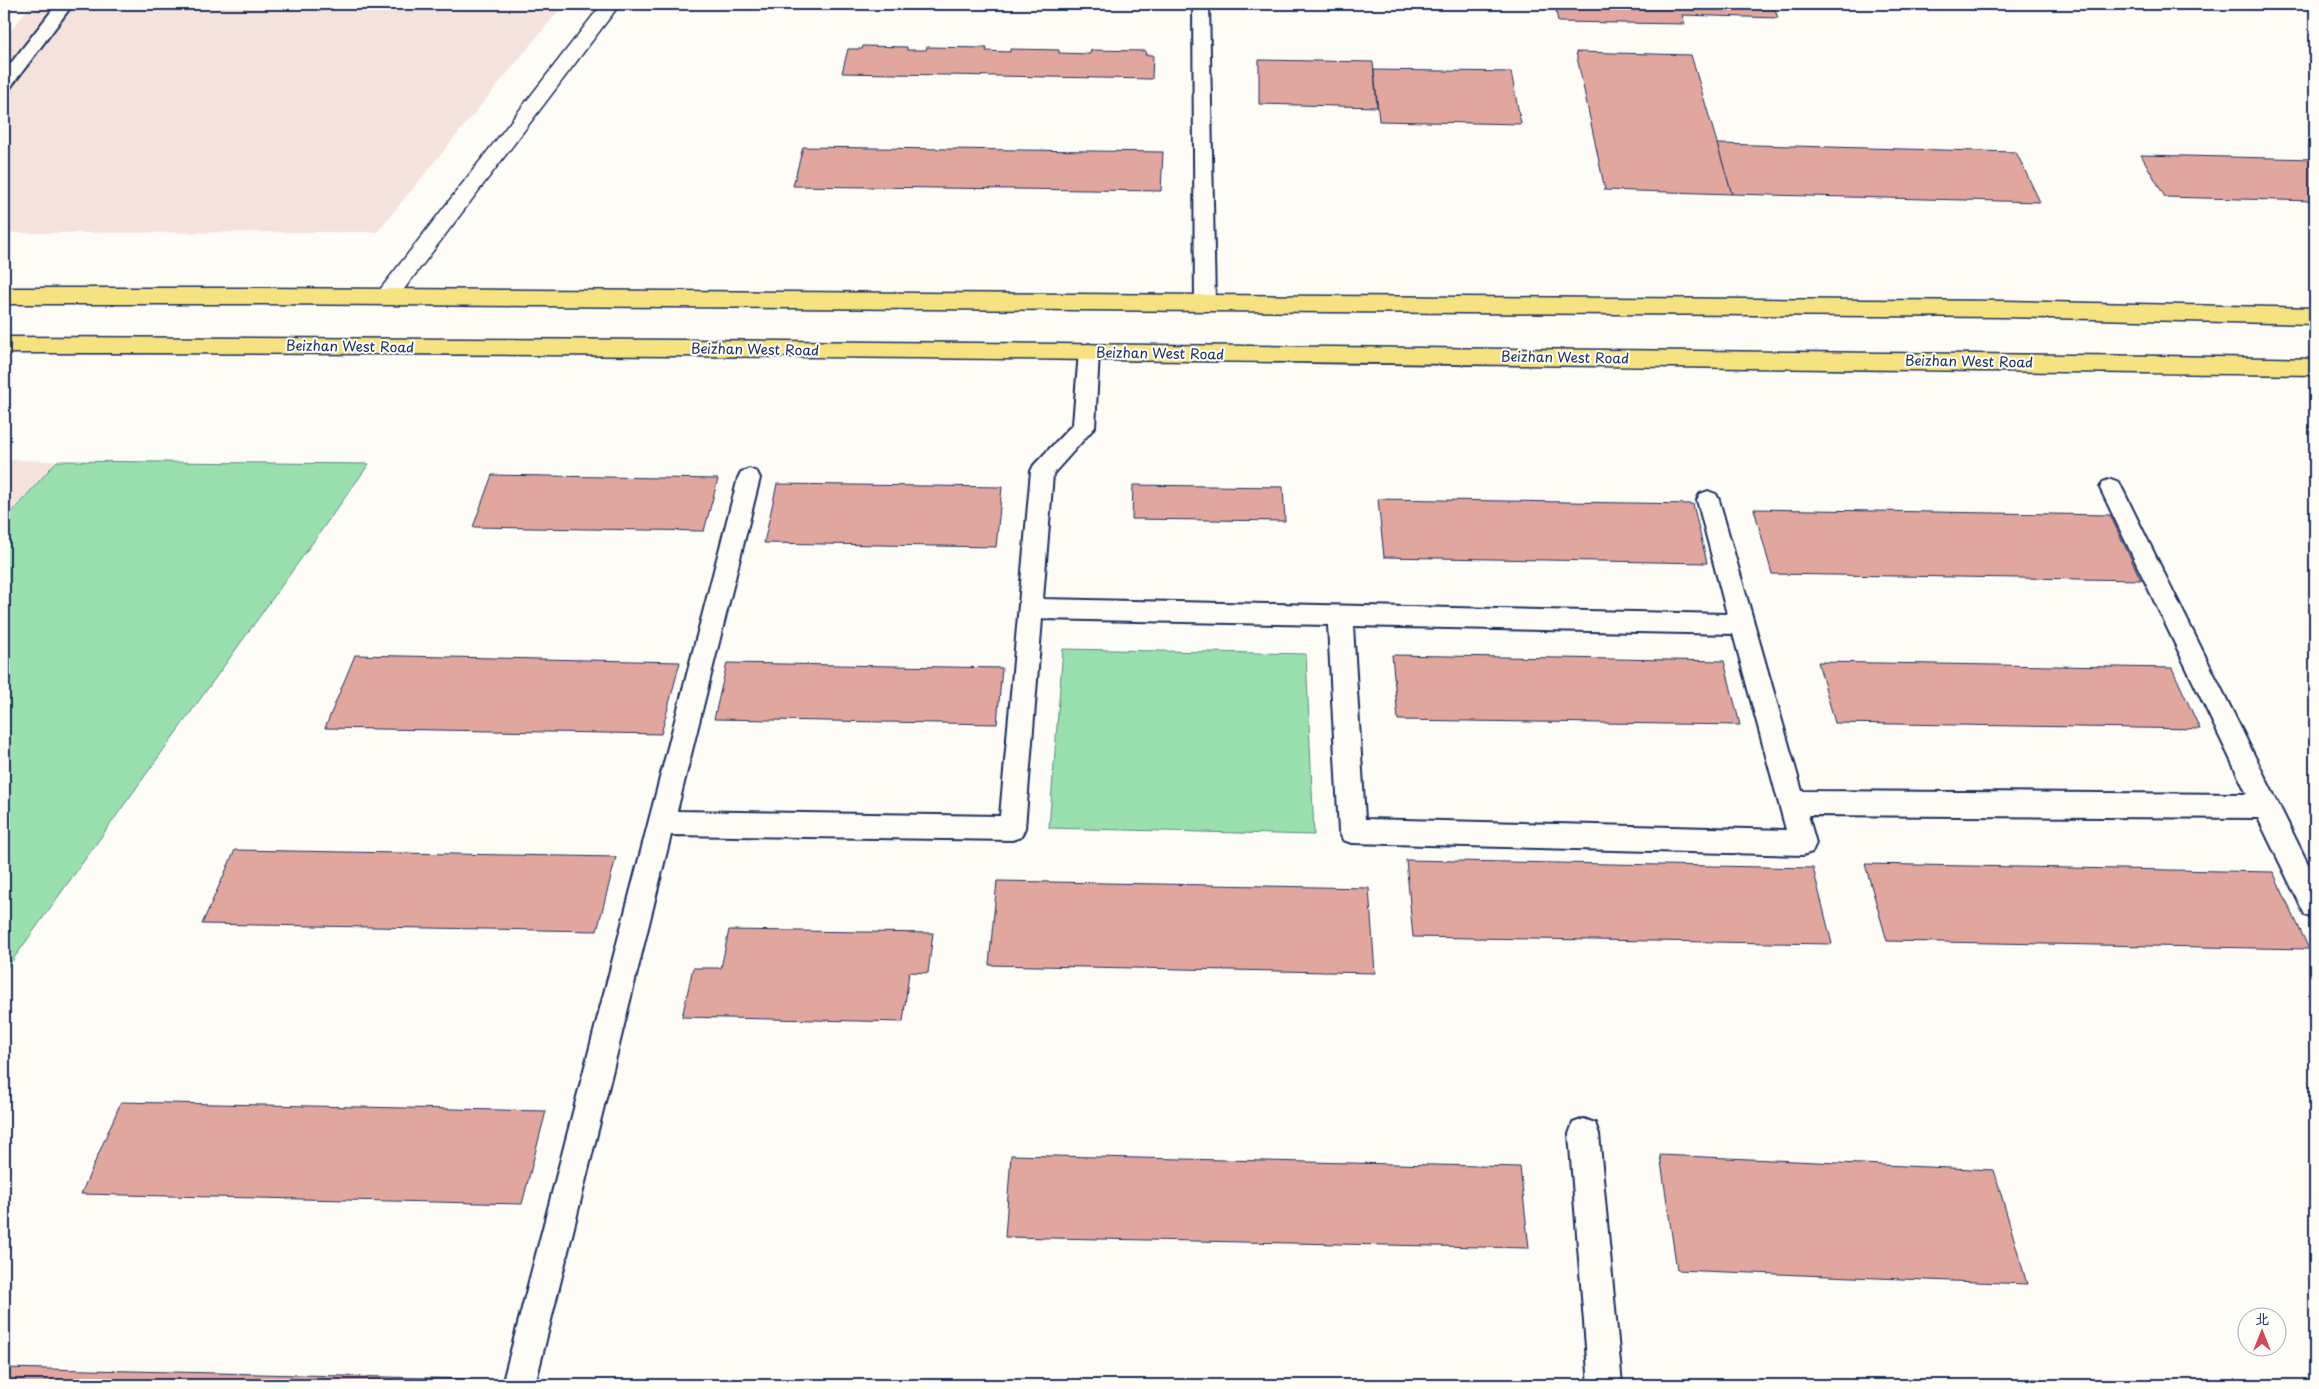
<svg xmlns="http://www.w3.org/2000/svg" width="2319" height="1389" font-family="'Playpen Sans','LXGW WenKai TC',sans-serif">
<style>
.built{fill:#f5e2dc}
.green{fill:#99e0ae;stroke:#5a8886}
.building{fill:#e1a79e;stroke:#1b2f5e}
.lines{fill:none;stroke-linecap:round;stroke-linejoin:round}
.service-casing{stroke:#1b2f5e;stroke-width:4}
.tertiary-casing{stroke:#1b2f5e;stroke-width:3}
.primary-casing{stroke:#1b2f5e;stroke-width:3}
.service{fill:#fdfcf7;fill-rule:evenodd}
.tertiary{fill:#fdfcf7;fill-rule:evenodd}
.primary{fill:#f6e281;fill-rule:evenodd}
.labels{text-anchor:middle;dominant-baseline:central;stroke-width:4;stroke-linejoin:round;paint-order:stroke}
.street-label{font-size:14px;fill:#1b2f5e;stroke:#fdfcf7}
</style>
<rect width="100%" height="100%" fill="#fdfcf7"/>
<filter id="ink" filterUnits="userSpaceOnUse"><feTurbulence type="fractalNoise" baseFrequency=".02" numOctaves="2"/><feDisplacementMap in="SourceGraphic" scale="10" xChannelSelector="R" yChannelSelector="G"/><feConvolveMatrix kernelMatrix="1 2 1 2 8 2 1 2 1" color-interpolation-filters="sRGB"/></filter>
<g filter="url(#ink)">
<!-- built -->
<g class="built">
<path d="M31,4h533l-187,228 -373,1v-193z"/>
<path d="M4,460l53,1 -53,60z"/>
</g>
<!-- green -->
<g class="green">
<path d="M57,461l312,3 -365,508v-451z"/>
<path d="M1063,649l243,5 8,181 -265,-7z"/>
</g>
<!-- building -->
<g class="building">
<path d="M1555,4h218l5,14 -96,-3 3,9 -127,-2z"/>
<path d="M863,46l44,1v3h19l1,-3 60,1 -1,3 24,1v-3l49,1v3l31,1 1,-4 55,1 -1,4h8l-1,24 -310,-6 6,-24h14z"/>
<path d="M1576,52l115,3 41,139 -127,-4z"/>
<path d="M1259,60l114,2 4,45 -118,-3z"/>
<path d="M1374,70l137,2 10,52 -142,-3z"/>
<path d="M1717,144l299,8 24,50 -308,-8z"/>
<path d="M803,147l360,5 -2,39 -368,-5z"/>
<path d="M2141,155l174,4v42l-150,-4z"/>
<path d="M492,475l226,4 -14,52 -231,-4z"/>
<path d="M777,484l225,3 -6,60 -232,-4z"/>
<path d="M1133,485l150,2 2,34 -153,-2z"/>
<path d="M1378,499l315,5 14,59 -323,-6z"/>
<path d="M1754,509l356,6 31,65 -369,-6z"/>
<path d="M355,655l325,7 -19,72 -336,-6z"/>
<path d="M1392,655l332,6 16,64 -342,-5z"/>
<path d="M1818,662l354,6 28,61 -365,-6z"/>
<path d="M727,663l275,5 -5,56 -283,-5z"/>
<path d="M235,850l381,7 -19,74 -395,-7z"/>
<path d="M1406,860l407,8 19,76 -419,-7z"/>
<path d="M1865,864l408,8 36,77 -422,-8z"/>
<path d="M997,881l372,7 6,85 -386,-8z"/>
<path d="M729,930l204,3 -5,40 -19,-1 -6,50 -221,-5 11,-49h28z"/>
<path d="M121,1102l425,9 -24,93 -441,-10z"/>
<path d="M1011,1155l509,12 9,81 -524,-11z"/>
<path d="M1660,1155l334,15 33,114 -350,-14z"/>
<path d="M4,1368l466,11 -2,6h-464z"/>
</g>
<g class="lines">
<defs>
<g id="service">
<path d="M57,4h16l-63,84 -6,1v-17z"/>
<path d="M1193,4h16l6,299 -3,5 -7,2 -7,-2 -3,-5z"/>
<path d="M1089,344l7,3 3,5 -4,75 -42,47 -10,125 684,15 -30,-114 3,-6 8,-3 8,3 3,6 83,291 445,3 -147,-306 3,-6 8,-3 8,3 196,396v41l-10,-4 -47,-97 -450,-3 8,28 -4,9 -9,3 -451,-12 -9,-3 -4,-9 -11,-206 -286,-6 -17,209 -4,9 -9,3 -341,-5 -136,550h-33l236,-907 3,-6 8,-3 8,3 3,6 -83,333 323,5 31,-345 3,-6 39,-41 6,-72 3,-5zM1353,626l380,8 53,196 -421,-11z"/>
<path d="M1584,1119l11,4 4,11 23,251h-33l-20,-251 4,-11z"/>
</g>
<path id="tertiary" d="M602,4h18l-225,297 -8,3 -8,-3 -3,-5 3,-5z"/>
<g id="primary">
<path d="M4,288h260l1741,13 310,7v16l-310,-7 -1741,-13h-260z"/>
<path d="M4,337l689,3 1471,16 151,3v16c-770,-9 -1541,-22 -2311,-22z"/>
</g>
</defs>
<!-- service casing -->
<use href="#service" class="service-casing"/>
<!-- tertiary casing -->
<use href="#tertiary" class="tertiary-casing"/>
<!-- primary casing -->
<use href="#primary" class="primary-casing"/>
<!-- service -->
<use href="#service" class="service"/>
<!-- tertiary -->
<use href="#tertiary" class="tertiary"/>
<!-- primary -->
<use href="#primary" class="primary"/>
</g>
</g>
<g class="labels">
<!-- street labels -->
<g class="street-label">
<text transform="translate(350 346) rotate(1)">Beizhan West Road</text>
<text transform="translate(755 349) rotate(1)">Beizhan West Road</text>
<text transform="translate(1160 353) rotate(1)">Beizhan West Road</text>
<text transform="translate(1565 357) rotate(1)">Beizhan West Road</text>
<text transform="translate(1969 361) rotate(1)">Beizhan West Road</text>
</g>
</g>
<!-- margin -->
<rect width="2319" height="1389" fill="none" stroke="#fdfcf7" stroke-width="20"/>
<rect x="10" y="10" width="2299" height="1369" fill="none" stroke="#1b2f5e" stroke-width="2" filter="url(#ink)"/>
<!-- north arrow -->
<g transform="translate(2262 1332)"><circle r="24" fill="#fdfcf7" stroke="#a3aaba"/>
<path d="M0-4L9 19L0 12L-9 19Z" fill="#d1495b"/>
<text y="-8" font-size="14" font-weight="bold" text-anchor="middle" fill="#1b2f5e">北</text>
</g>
</svg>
